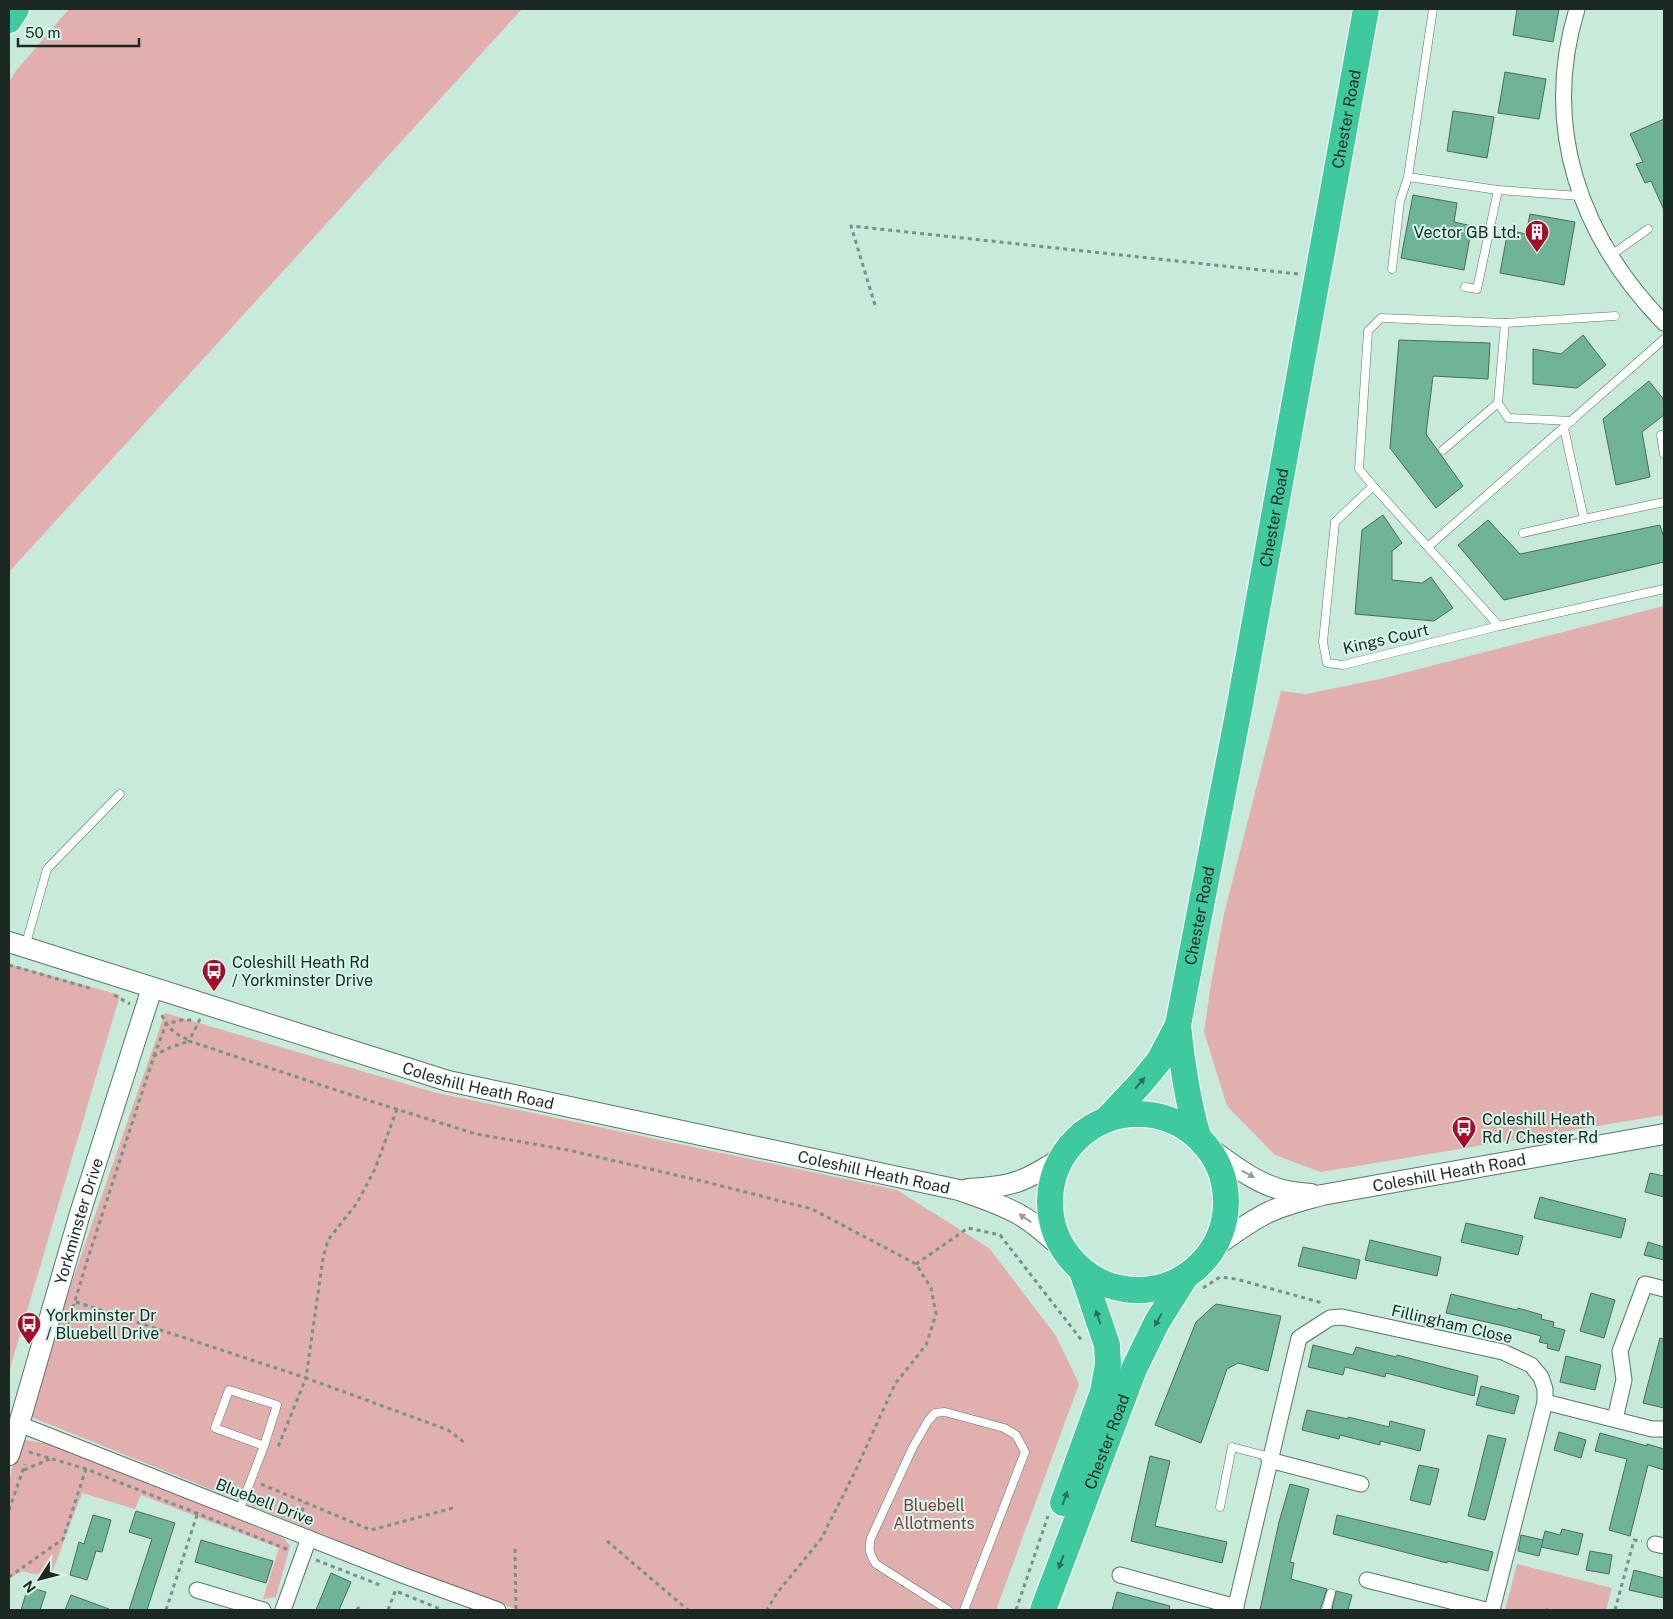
<svg xmlns="http://www.w3.org/2000/svg" width="1673" height="1619" font-family="'Public Sans',sans-serif">
<style>
.green{fill:#e1afad}
.building{fill:#6fb399;stroke:#4b6b5e}
.lines{fill:none;stroke-linecap:round;stroke-linejoin:round}
.lane-casing{stroke:#57776a;stroke-width:9}
.street-casing{stroke:#57776a;stroke-width:17}
.secondary-casing{stroke:#57776a;stroke-width:22}
.highway-casing{stroke:#fff;stroke-width:28}
.path{stroke:#789187;stroke-width:3;stroke-dasharray:4 4;stroke-linecap:butt}
.lane{stroke:#fff;stroke-width:8}
.street{stroke:#fff;stroke-width:15}
.secondary{stroke:#fff;stroke-width:20}
.highway{stroke:#3ec99f;stroke-width:26}
.oneway{fill:#2b705b}
.oneway2{fill:#989e9c}
.labels{text-anchor:middle;dominant-baseline:central;stroke-width:4;stroke-linejoin:round;paint-order:stroke}
.street-label{font-size:16px;fill:#1b2823;stroke:#d4f7e9}
.poi-label{font-size:16px;fill:#1b2823;stroke:#d4f7e9;text-anchor:start}
.park-label{font-size:16px;fill:#863739;stroke:#d4f7e9}
</style>
<rect width="100%" height="100%" fill="#c7eadb"/>
<!-- green -->
<g class="green">
<path d="M69,9h453l-513,563v-490l6,-10z"/>
<path d="M1664,606v509l-343,57 -46,-17 -48,-49 -23,-74 7,-48 13,-70 57,-223 25,3 74,-15z"/>
<path d="M9,964l111,31 -111,377z"/>
<path d="M165,1013l268,79 464,98 92,58 67,88 23,48 -83,226h-478l-92,-34 -400,-161z"/>
<path d="M25,1440l25,4 234,94 6,8 -14,51 -13,2 16,-51 -138,-53 -6,14 -53,-16 -31,82 -17,-1 -11,-3 -14,7c0,-32 -8,-116 16,-138z"/>
<path d="M1517,1564l95,24 -6,22h-101z"/>
</g>
<!-- building -->
<g class="building">
<path d="M1517,9h42l-6,33 -40,-7z"/>
<path d="M1505,72l41,7 -7,40 -41,-6z"/>
<path d="M1453,111l41,6 -7,41 -40,-7z"/>
<path d="M1664,119v91l-13,-29 -6,2 -9,-19 7,-2 -13,-28z"/>
<path d="M1413,195l44,8 -3,19 18,4 -8,44 -63,-12z"/>
<path d="M1530,214l45,8 -11,63 -64,-12 8,-43 18,4z"/>
<path d="M1583,335l23,30 -29,23 -44,-4v-35l28,5z"/>
<path d="M1399,340l91,3 -2,36 -55,-3 -7,58 37,52 -27,22 -46,-60z"/>
<path d="M1649,381l15,19v15l-22,17 8,45 -34,8 -13,-66z"/>
<path d="M1383,515l19,28 -10,8v29l30,3 9,-6 22,31 -19,13 -79,-7 7,-84z"/>
<path d="M1488,520l32,34 140,-29 4,13v24l-160,38 -46,-55z"/>
<path d="M1650,1173l14,3v21l-19,-5z"/>
<path d="M1540,1197l86,22 -5,19 -87,-20z"/>
<path d="M1466,1223l57,13 -5,19 -57,-13z"/>
<path d="M1370,1240l71,17 -4,19 -72,-16z"/>
<path d="M1648,1242l16,5v13l-20,-5z"/>
<path d="M1303,1247l57,13 -4,19 -58,-13z"/>
<path d="M1591,1293l24,7 -11,38 -24,-7z"/>
<path d="M1451,1294l66,16 1,-2 24,7 -1,4 13,3 -1,5 12,3 -6,21 -12,-3 1,-4 -9,-2 2,-6 -37,-10 -58,-13z"/>
<path d="M1216,1304l65,12 -13,55 -30,-8 -11,6 -26,74 -46,-18 41,-103z"/>
<path d="M1660,1338l4,1v69l-21,-5z"/>
<path d="M1313,1345l40,10 3,-8 40,10 1,-2 81,21 -4,20 -88,-23 -1,4 -40,-10 -2,8 -35,-8z"/>
<path d="M1566,1356l35,9 -6,25 -35,-8z"/>
<path d="M1481,1386l38,10 -5,18 -38,-9z"/>
<path d="M1307,1410l41,9v-2l41,10 1,-6 35,9 -5,21 -40,-10v4l-40,-10 -1,4 -37,-9z"/>
<path d="M1559,1432l27,8 -5,18 -27,-8z"/>
<path d="M1600,1433l47,13v-2l17,5v21l-16,-5 -18,71 -21,-6 18,-71 -32,-8z"/>
<path d="M1488,1435l18,4 -21,81 -17,-4z"/>
<path d="M1150,1456l20,5 -15,65 72,16 -5,21 -91,-22z"/>
<path d="M1419,1465l20,4 -9,36 -20,-5z"/>
<path d="M1290,1484l19,5 -19,73 4,1 -3,16 36,10 -7,21h-60l19,-88z"/>
<path d="M136,1511l39,12 -28,87h-18l23,-71 -23,-7z"/>
<path d="M93,1515l18,5 -9,32 -6,-1 -9,29 -17,-5 9,-33 5,2z"/>
<path d="M1337,1515l156,37 -5,19 -41,-10v2l-114,-29z"/>
<path d="M1562,1529l21,5 -5,21 -37,-8 4,-16 15,4z"/>
<path d="M1521,1535l22,5 -4,16 -21,-5z"/>
<path d="M201,1540l72,21 -7,22 -71,-21z"/>
<path d="M1590,1551l22,4 -3,19 -23,-4z"/>
<path d="M1634,1570l30,8v20l-35,-8z"/>
<path d="M331,1573l20,9 -12,28h-23z"/>
<path d="M28,1587l18,5 -6,18h-19z"/>
<path d="M1336,1591l16,4 -4,15h-16z"/>
<path d="M1117,1592l53,14 -1,4h-57z"/>
<path d="M71,1595l38,14v1h-44z"/>
</g>
<g class="lines">
<defs>
<g id="lane">
<path d="M1433,9l-25,168 90,13 82,6"/>
<path d="M1610,256l38,-27"/>
<path d="M1392,269l8,-68 8,-24"/>
<path d="M1465,287l12,2 21,-99"/>
<path d="M1505,323l-7,80 10,15 64,3"/>
<path d="M1564,428l20,91 80,-17"/>
<path d="M1661,435l3,19"/>
<path d="M1443,450l55,-47"/>
<path d="M1373,486l126,140 -156,39 -16,-2 -4,-21 12,-120z"/>
<path d="M1373,486l-14,-17 9,-138 13,-13 124,5 110,-7"/>
<path d="M1523,533l61,-14"/>
<path d="M1429,546l235,-207"/>
<path d="M1499,626l165,-37"/>
<path d="M25,947l22,-78 73,-75"/>
<path d="M1220,1507l12,-60 38,10"/>
<path d="M239,1511l25,-65 -49,-18 14,-38 48,15 -13,41"/>
<path d="M948,1610l-72,-46c-6,-9 -8,-15 -5,-26l42,-91 15,-26 7,-8 10,-1 59,16 12,7 9,17 -61,158"/>
<path d="M1326,1610l5,-17"/>
</g>
<g id="street">
<path d="M1577,9c-36,118 3,228 87,314"/>
<path d="M1545,1402l107,27h12"/>
<path d="M1615,1419l9,-39 -4,-29 25,-67 19,5"/>
<path d="M19,1424l383,151 96,35"/>
<path d="M1269,1460l92,24"/>
<path d="M1655,1544l9,2"/>
<path d="M1120,1575l116,32"/>
<path d="M1367,1580l119,30"/>
<path d="M197,1590l66,20"/>
<path d="M283,1610l26,-72"/>
<path d="M1235,1610l64,-272 31,-20 12,-1 161,35 28,13 10,12 4,12v13l-53,208"/>
</g>
<g id="secondary">
<path id="s1" d="M9,942l439,139 511,109c20,7 42,14 61,25 16,9 29,22 43,34"/>
<path d="M1208,1147c24,17 49,38 79,44 8,2 16,2 24,3"/>
<path d="M968,1189c43,-2 57,-7 93,-31"/>
<path id="s2" d="M1216,1246c17,-12 34,-25 53,-34 17,-8 35,-12 53,-17l342,-61"/>
<path id="s3" d="M9,1455l10,-31 62,-214 71,-222"/>
</g>
<g id="highway">
<path d="M9,20l7,-11"/>
<path d="M1178,1025c4,38 9,75 20,111"/>
<circle cx="1138" cy="1202" r="88"/>
<path id="s4" d="M1107,1119l33,-35 19,-23 19,-36 61,-316 127,-700"/>
<path d="M1063,1503l40,-111 5,-28 -1,-19 -25,-74"/>
<path id="s5" d="M1043,1610l91,-241 23,-47 27,-43"/>
</g>
</defs>
<!-- lane casing -->
<use href="#lane" class="lane-casing"/>
<!-- street casing -->
<use href="#street" class="street-casing"/>
<!-- secondary casing -->
<use href="#secondary" class="secondary-casing"/>
<!-- highway casing -->
<use href="#highway" class="highway-casing"/>
<!-- path -->
<g class="path">
<path d="M875,305l-24,-79 447,48"/>
<path d="M9,965l84,24"/>
<path d="M114,995l16,9"/>
<path d="M162,1015c5,13 14,20 27,25"/>
<path d="M200,1019l-11,22 159,53 128,40 92,16 138,32 106,27 104,55 15,24 5,26 -10,31 -31,39 -43,94 -31,61 -44,54 -10,17"/>
<path d="M154,1056l12,-32 15,-4h11"/>
<path d="M397,1109l-22,60 -18,34 -29,37 -5,18 -17,120 142,52 17,13"/>
<path d="M916,1264l52,-36 32,7 83,107"/>
<path d="M1203,1288l17,-11 16,2 83,23 3,5"/>
<path d="M76,1302l230,76 -28,69"/>
<path d="M66,1331l21,-70 67,-205 12,-7 23,-8"/>
<path d="M29,1452l57,17 203,81"/>
<path d="M24,1470l26,-11"/>
<path d="M261,1484l110,46 82,-22"/>
<path d="M9,1510l16,-46"/>
<path d="M299,1519l6,-16"/>
<path d="M607,1541l81,69"/>
<path d="M515,1549l1,61"/>
<path d="M316,1560l64,25"/>
<path d="M9,1577l54,-38 23,-70"/>
<path d="M398,1592l45,18"/>
<path d="M166,1610l31,-95"/>
<path d="M357,1610l1,-2 5,2"/>
<path d="M388,1610l8,-21"/>
<path d="M1016,1610l32,-94"/>
<path d="M1545,1610h3"/>
<path d="M1615,1610l19,-70 8,1"/>
</g>
<!-- lane -->
<use href="#lane" class="lane"/>
<!-- street -->
<use href="#street" class="street"/>
<!-- secondary -->
<use href="#secondary" class="secondary"/>
<!-- highway -->
<use href="#highway" class="highway"/>
</g>
<!-- one-way arrows -->
<defs><path id="oneway-solid" d="M-6-.8H1V-3.2L6.5 0L1 3.2V.8H-6Z" transform="scale(1.25)"/></defs>
<g class="oneway">
<use href="#oneway-solid" transform="translate(1140 1083) rotate(-49)"/>
<use href="#oneway-solid" transform="translate(1098 1317) rotate(-108)"/>
<use href="#oneway-solid" transform="translate(1158 1320) rotate(119)"/>
<use href="#oneway-solid" transform="translate(1065 1498) rotate(-70)"/>
<use href="#oneway-solid" transform="translate(1061 1562) rotate(110)"/>
</g>
<g class="oneway2">
<use href="#oneway-solid" transform="translate(1248 1174) rotate(29)"/>
<use href="#oneway-solid" transform="translate(1025 1218) rotate(-147)"/>
</g>
<!-- icons -->
<defs>
<symbol id="building-pin" viewBox="-11 -11 22 30"><path d="M0 17L-7.5 6A9.5 9.5 0 1 1 7.5 6Z" fill="#a60c29" stroke="#d4f7e9"/><path d="M-4-6H4V6H1V3H-1V6H-4ZM-2.5-4.3h1.7v1.8h-1.7ZM.8-4.3h1.7v1.8H.8ZM-2.5-1h1.7V.8h-1.7ZM.8-1h1.7V.8H.8Z" fill="#fff"/></symbol>
<symbol id="bus-pin" viewBox="-11 -11 22 30"><path d="M0 17L-7.5 6A9.5 9.5 0 1 1 7.5 6Z" fill="#a60c29" stroke="#d4f7e9"/><path d="M-5-6H5V4H4V6H2V4H-2V6H-4V4H-5ZM-3.5-4V0h7V-4ZM-3.5 1.2v1.5H-2V1.2ZM2 1.2v1.5H3.5V1.2Z" fill="#fff"/></symbol>
</defs>
<g fill-rule="evenodd">
<use href="#building-pin" x="1523" y="218" width="28" height="38"/>
<use href="#bus-pin" x="200" y="957" width="28" height="38"/>
<use href="#bus-pin" x="1450" y="1114" width="28" height="38"/>
<use href="#bus-pin" x="15" y="1310" width="28" height="38"/>
</g>
<g class="labels">
<!-- street labels -->
<g class="street-label">
<text stroke="none"><textPath href="#s4" startOffset="1040">Chester Road</textPath></text>
<text stroke="none"><textPath href="#s4" startOffset="635">Chester Road</textPath></text>
<text transform="translate(1386 639) rotate(-13)">Kings Court</text>
<text stroke="none"><textPath href="#s4" startOffset="230">Chester Road</textPath></text>
<text stroke="none"><textPath href="#s1" startOffset="491">Coleshill Heath Road</textPath></text>
<text stroke="none"><textPath href="#s1" startOffset="896">Coleshill Heath Road</textPath></text>
<text stroke="none"><textPath href="#s2" startOffset="248">Coleshill Heath Road</textPath></text>
<text stroke="none"><textPath href="#s3" startOffset="244">Yorkminster Drive</textPath></text>
<text transform="translate(1452 1324) rotate(13)">Fillingham Close</text>
<text stroke="none"><textPath href="#s5" startOffset="180">Chester Road</textPath></text>
<text transform="translate(265 1502) rotate(21)">Bluebell Drive</text>
</g>
<!-- poi labels -->
<g class="poi-label">
<text x="1520" y="232" text-anchor="end">Vector GB Ltd.</text>
<text x="232" y="962">Coleshill Heath Rd<tspan x="232" dy="18">/ Yorkminster Drive</tspan></text>
<text x="1482" y="1119">Coleshill Heath<tspan x="1482" dy="18">Rd / Chester Rd</tspan></text>
<text x="46" y="1315">Yorkminster Dr<tspan x="46" dy="18">/ Bluebell Drive</tspan></text>
</g>
<!-- park labels -->
<g class="park-label">
<text x="934" y="1505">Bluebell<tspan x="934" dy="18">Allotments</tspan></text>
</g>
</g>
<!-- border -->
<rect width="1673" height="1619" fill="none" stroke="#1b2823" stroke-width="20"/>
<!-- north arrow -->
<g transform="translate(40 1579) rotate(234)" stroke="#d4f7e9" stroke-width="4" paint-order="stroke">
<path d="M0-4L9 19L0 12L-9 19Z" fill="#1b2823"/>
<text y="-8" font-size="14" font-weight="bold" text-anchor="middle" fill="#1b2823">N</text>
</g>
<!-- scale -->
<path d="M18 38v8h121v-8" fill="none" stroke="#1b2823" stroke-width="2.5"/>
<text x="25" y="38" font-size="15" fill="#1b2823" stroke="#d4f7e9" stroke-width="4" paint-order="stroke">50 m</text>
</svg>
